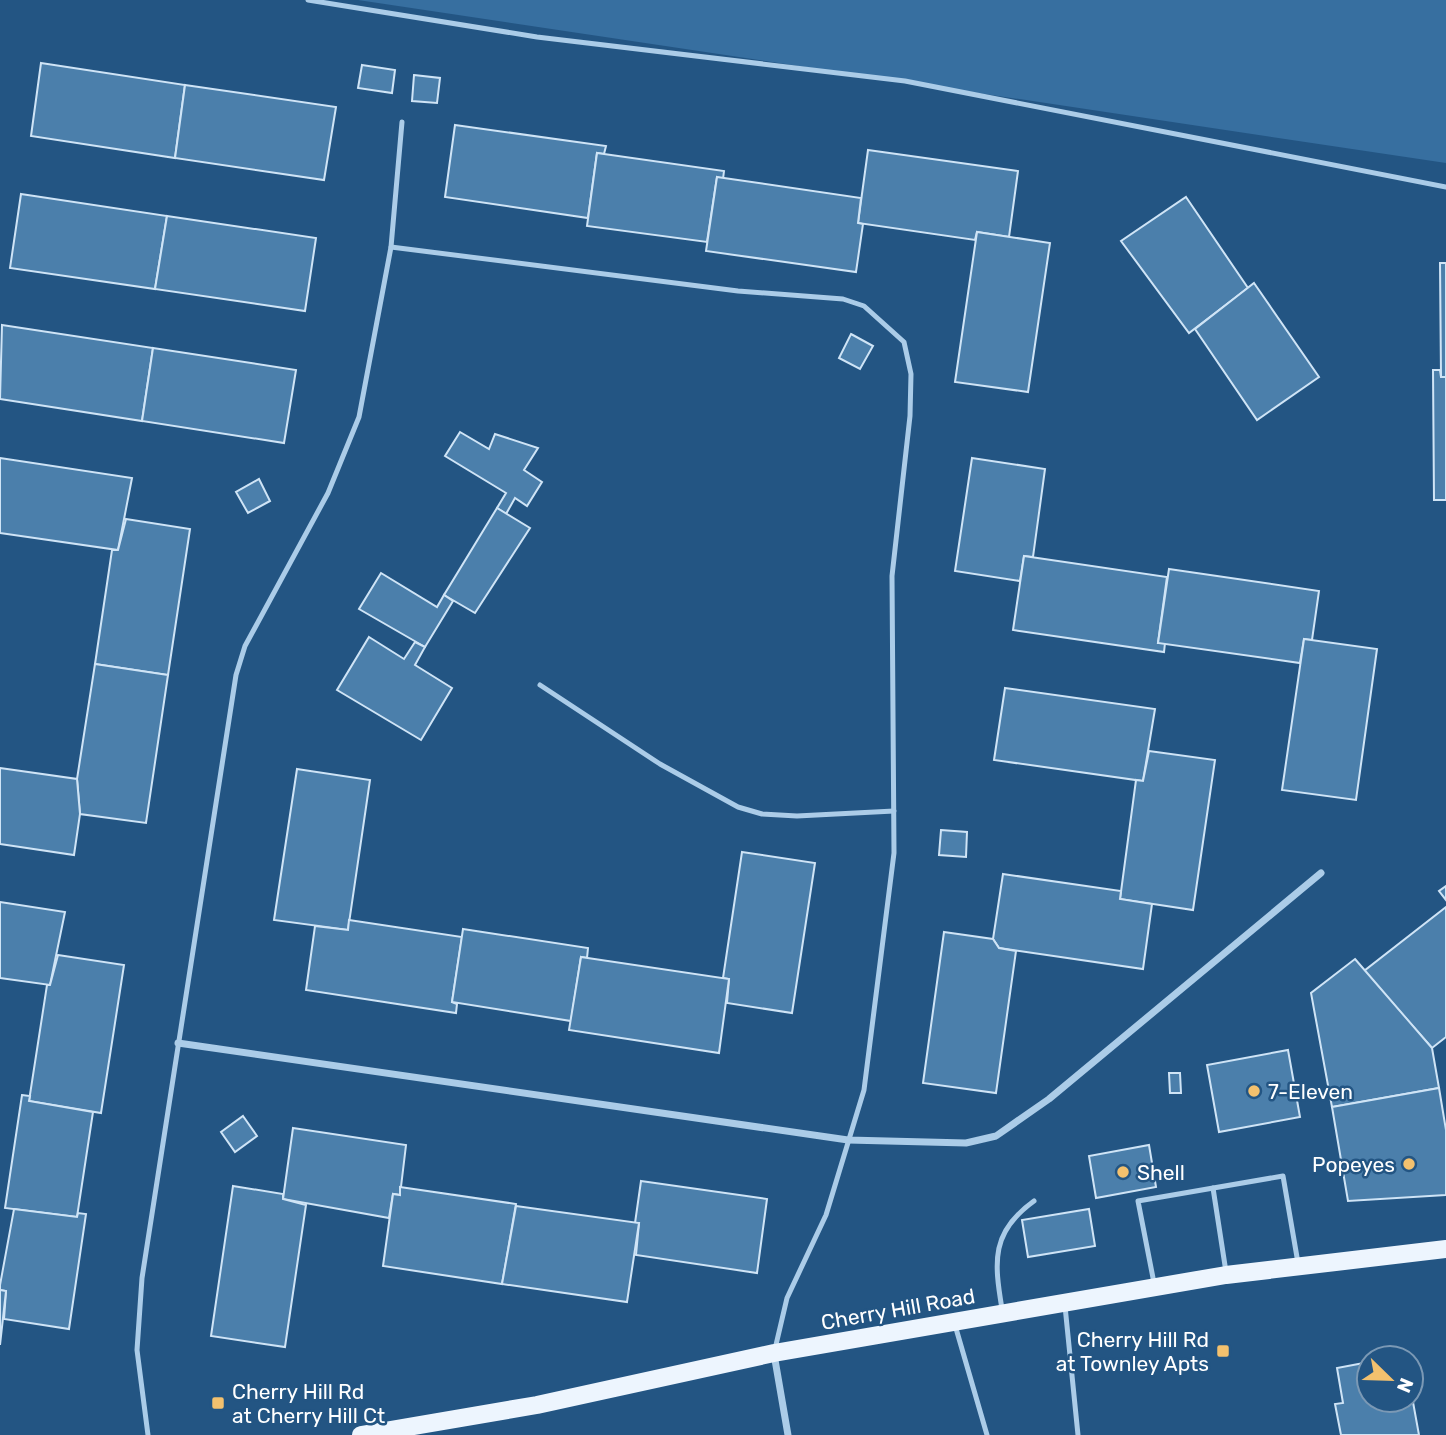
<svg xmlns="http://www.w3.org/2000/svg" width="1446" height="1435" font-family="Rubik,sans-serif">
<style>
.green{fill:#376fa0}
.building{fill:#4b7fab;stroke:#cfe4f6;stroke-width:2}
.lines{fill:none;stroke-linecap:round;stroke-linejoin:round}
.service{stroke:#abcce8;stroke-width:5}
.minor{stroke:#abcce8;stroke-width:7}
.primary{stroke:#edf5fe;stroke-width:18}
.poi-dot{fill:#f3c16e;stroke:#235583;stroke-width:2.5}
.labels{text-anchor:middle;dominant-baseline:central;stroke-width:5;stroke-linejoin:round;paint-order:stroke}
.poi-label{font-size:21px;fill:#fff;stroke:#235583;text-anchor:start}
.street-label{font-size:21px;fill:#fff;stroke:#235583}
</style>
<rect width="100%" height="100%" fill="#235583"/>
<!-- green -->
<path class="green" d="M358,0h1088v163z"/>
<!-- building -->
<g class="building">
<path d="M41,63l144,22 -10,73 -144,-22z"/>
<path d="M362,65l33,5 -3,23 -34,-5z"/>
<path d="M414,75l26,3 -3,25 -25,-2z"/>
<path d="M185,85l151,22 -12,73 -149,-22z"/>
<path d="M455,125l151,21 -2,8 -7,-1 -9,65 -143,-21z"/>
<path d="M868,150l150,21 -9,66 -32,-5 -2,8 -117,-17z"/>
<path d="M597,153l127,18 -1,8 -6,-2 -10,65 -120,-16z"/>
<path d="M717,177l144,21 -3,25 5,1 -7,48 -150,-21z"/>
<path d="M21,194l146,22 -12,73 -145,-21z"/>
<path d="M1186,197l62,91 -59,45 -68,-92z"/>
<path d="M167,216l149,22 -11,73 -150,-22z"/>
<path d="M977,232l73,11 -22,149 -73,-10z"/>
<path d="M1440,263h6v114h-5z"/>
<path d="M1254,283l65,94 -62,43 -62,-91z"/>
<path d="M2,325l151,23 -11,73 -142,-22z"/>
<path d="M851,334l22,12 -13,23 -21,-11z"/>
<path d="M153,348l143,22 -12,73 -142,-22z"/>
<path d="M1433,370h7l1,7h5v123h-12z"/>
<path d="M460,432l29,17 6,-15 43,14 -14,22 18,12 -15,24 -12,-8 -9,16 -9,-6 9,-15 -61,-37z"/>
<path d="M0,458l132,20 -14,72 -118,-17z"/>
<path d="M972,458l73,11 -12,88 -9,-1 -4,25 -65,-10z"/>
<path d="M259,479l11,22 -22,12 -12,-21z"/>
<path d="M497,508l33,20 -55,85 -31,-18z"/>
<path d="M126,519l64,10 -22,146 -73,-11 17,-114h6z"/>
<path d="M1024,556l143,21 -9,66h7l-1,9 -151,-22z"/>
<path d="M1169,569l150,22 -7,49 -8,-1 -4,24 -142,-20z"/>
<path d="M381,573l56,34 7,-12 9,6 -28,46 -66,-38z"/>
<path d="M369,637l35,22 11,-17 10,5 -10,18 37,23 -31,52 -84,-50z"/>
<path d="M1304,639l73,10 -21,151 -74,-10z"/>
<path d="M95,664l73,11 -22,148 -66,-9 -3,-35z"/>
<path d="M1005,688l150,21 -12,72 -149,-21z"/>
<path d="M1149,751l66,9 -22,150 -73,-11 16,-119 7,1z"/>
<path d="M0,768l77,11 3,35 -6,41 -74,-11z"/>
<path d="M297,769l73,11 -22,150 -74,-10z"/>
<path d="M941,830l26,2 -1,25 -27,-2z"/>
<path d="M742,852l73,11 -23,150 -65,-10 2,-24 -6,-1z"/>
<path d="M1003,874l118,17 -1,8 32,5 -9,65 -144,-21 -6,-9z"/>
<path d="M1446,886v14l-7,-9z"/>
<path d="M0,902l65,10 -15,73 -50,-7z"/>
<path d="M1446,907v130l-14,11 -68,-77z"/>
<path d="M349,920l113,17 -10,65 5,2 -1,9 -150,-23 9,-64 33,4z"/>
<path d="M463,929l125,19 -1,10 -6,-1 -10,64 -119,-19z"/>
<path d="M944,932l49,7 6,9 17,3 -20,142 -73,-10z"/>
<path d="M58,955l66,10 -23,148 -72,-12 18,-116h3z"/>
<path d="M581,957l148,22 -10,74 -150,-23z"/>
<path d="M1355,959l77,89 7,40 -107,19 -21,-114z"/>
<path d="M1288,1050l12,67 -81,15 -12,-67z"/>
<path d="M1169,1073h11l1,20h-11z"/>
<path d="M1439,1088l7,42v65l-98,6 -16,-94z"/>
<path d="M22,1095l8,1 -1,5 64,11 -16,105 -72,-9z"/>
<path d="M243,1116l14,20 -22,16 -14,-20z"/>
<path d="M293,1128l113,17 -6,50 -7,-1 -4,24 -106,-19z"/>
<path d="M1149,1145l7,42 -60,11 -7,-42z"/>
<path d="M641,1181l126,18 -10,74 -121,-18 3,-32h-4z"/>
<path d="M233,1186l50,8v5l23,6 -21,142 -74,-11z"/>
<path d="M400,1187l116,17 -14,80 -119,-18 10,-72 7,1z"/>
<path d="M516,1206l123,17 -12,79 -125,-18z"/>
<path d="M14,1209l63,8 1,-4 8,1 -17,115 -65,-10 2,-28 -6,-1v-5z"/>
<path d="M1089,1209l6,37 -67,11 -6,-37z"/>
<path d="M0,1290l6,1 -6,54z"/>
<path d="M1369,1362v38h42v-9l8,44h-78l-6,-31 8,-1 -6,-35z"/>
</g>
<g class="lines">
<!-- service -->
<g class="service">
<path d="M308,0l229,37 368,44 541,106"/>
<path d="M391,247l347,44 105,8 21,7 40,36 7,32 -1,42 -18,160 2,277 -30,237 -38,125 -39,83 -12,51"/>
<path d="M540,685l120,79 78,43 24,7 35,2 97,-5"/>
<path d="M1213,1188l13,84"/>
<path d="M1154,1283l-16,-82 145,-25 15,87"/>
<path d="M1065,1306l13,129"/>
<path d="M1002,1309c-8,-48 -11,-77 32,-108"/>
<path d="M955,1325l32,110"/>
<path d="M148,1435l-11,-85 5,-72 94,-603 9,-29 83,-153 31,-76 32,-170 11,-125"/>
</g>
<!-- minor -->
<g class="minor">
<path d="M178,1043l670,97 118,3 30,-7 53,-37 272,-226"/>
<path d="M774,1354l14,81"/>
</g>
<!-- primary -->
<path class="primary" d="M361,1435l176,-30 237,-52 452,-78 220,-26"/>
</g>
<!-- markers -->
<g class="poi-dot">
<circle cx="1254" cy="1091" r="7"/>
<circle cx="1409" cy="1164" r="7"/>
<circle cx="1123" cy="1172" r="7"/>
<rect x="1216" y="1344" width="14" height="14" rx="3.5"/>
<rect x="211" y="1396" width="14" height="14" rx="3.5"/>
</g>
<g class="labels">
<!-- poi labels -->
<g class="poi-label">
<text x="1268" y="1091">7-Eleven</text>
<text x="1395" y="1164" text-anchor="end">Popeyes</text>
<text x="1137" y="1172">Shell</text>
<text x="1209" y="1339" text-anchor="end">Cherry Hill Rd<tspan x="1209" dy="24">at Townley Apts</tspan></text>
<text x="232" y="1391">Cherry Hill Rd<tspan x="232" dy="24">at Cherry Hill Ct</tspan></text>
</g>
<!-- street labels -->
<g class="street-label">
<text transform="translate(898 1309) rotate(-10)">Cherry Hill Road</text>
</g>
</g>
<!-- north arrow -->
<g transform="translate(1390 1379) rotate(113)"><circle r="33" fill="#235583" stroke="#7b99b5" stroke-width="2"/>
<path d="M0-5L12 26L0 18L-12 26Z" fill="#f3c16e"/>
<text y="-10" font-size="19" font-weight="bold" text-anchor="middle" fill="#ffffff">N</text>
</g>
</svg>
